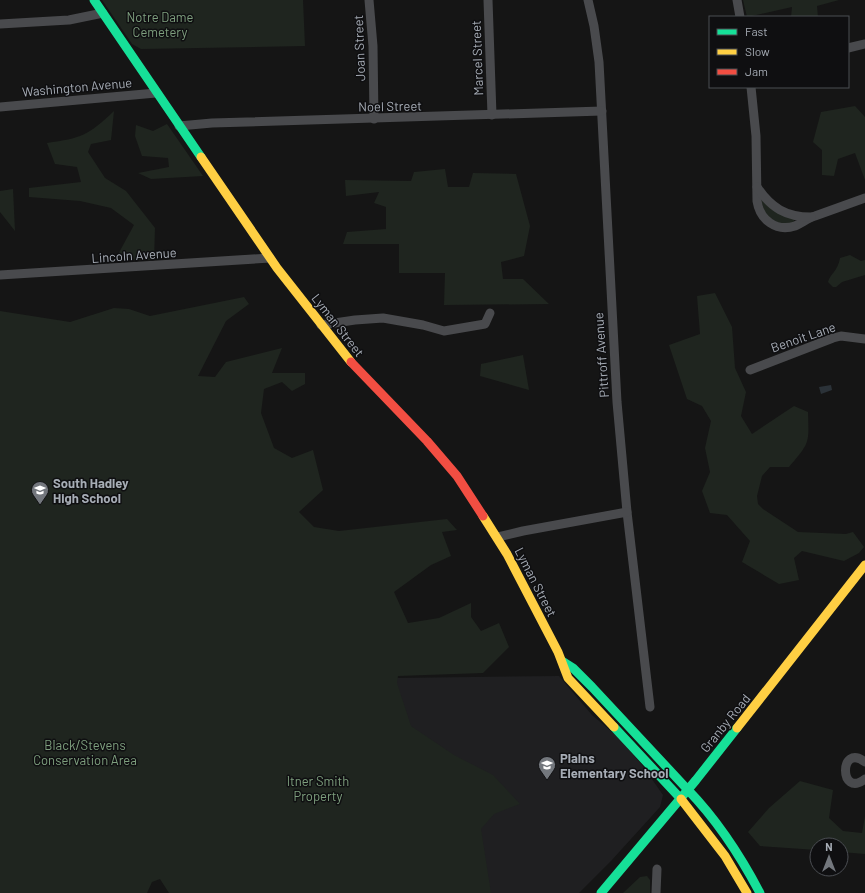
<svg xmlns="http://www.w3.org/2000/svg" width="865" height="893" font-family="Barlow,sans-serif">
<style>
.built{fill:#1f1f21}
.green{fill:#1f251f}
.water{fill:#2b3238}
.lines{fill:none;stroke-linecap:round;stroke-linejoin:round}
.street{stroke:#494a4d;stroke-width:9}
.fast{stroke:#16e098;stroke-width:9}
.slow{stroke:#ffcf43;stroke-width:9}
.jam{stroke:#f24e42;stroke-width:9}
.labels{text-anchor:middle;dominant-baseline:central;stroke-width:3;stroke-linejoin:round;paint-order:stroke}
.park-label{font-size:13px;fill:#7e9f7e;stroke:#0f0f11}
.street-label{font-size:13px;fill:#a6acb5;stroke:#0f0f11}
.poi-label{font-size:13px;font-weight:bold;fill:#a6acb5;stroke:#0f0f11;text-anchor:start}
</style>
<rect width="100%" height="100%" fill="#151515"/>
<!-- built -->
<path class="built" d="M559,676l33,39 26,22 24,28 21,30 -3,12 -49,54 -32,32h-90l-90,-175 -4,-40z"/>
<!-- green -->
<g class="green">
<path d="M102,0h201l2,46 -164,3 -9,-5z"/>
<path d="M743,0h96l-22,6 1,11h-27l1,-10 -45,10z"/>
<path d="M855,106l10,11v63l-10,-27 -17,6 -4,17 -12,-1v-25l-9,-8 8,-30z"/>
<path d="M114,111l-3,29 -20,4 -3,8 17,26 21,13 29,37 -1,32h-39l19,-35 -23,-17 -31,-7 -51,-4v-9l52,-6 -4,-15 -22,-3 -8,-21c34,-5 41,-7 67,-32z"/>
<path d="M167,124l36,52 -52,3 -13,-6 31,-6 -1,-9 -26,-2 -7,-20 1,-11 17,6z"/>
<path d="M445,169l3,18h21l4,-14 43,1 14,52 -6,30 -23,6 2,17h20l26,25 -105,1 1,-32h-46v-29h-56l4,-12 39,-3v-22l-12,-4 5,-11 -33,4 -1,-16 66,1 3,-9z"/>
<path d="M13,189l2,42 -15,-19v-21z"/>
<path d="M762,199l32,20v3l-10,3 -16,-7 -8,-18z"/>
<path d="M850,255l11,6 4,-1v15l-23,7 -6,5h-3l-5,-5c2,-8 10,-11 12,-24z"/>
<path d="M715,293l17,34 3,41 11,24 -5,24 11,18 42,-28 14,6c1,32 2,30 -19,55h-19l-8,9 -5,20 1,8 5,5 35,23 48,2 7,-2 11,15 -5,6 -15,8 -42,-10 -8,7 5,22 -20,4 -37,-22 8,-21 -23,-26 -17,-2 -8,-22 8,-19 -5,-24 6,-27 -9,-15 -15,-7 -18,-54 31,-11 -3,-38z"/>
<path d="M244,297l5,7 -23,17 -28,55 17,1 11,-15 56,-14 -10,25h33v11l-13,7 -10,-9 -18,7 -3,24 13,35 18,10 21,-8 10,40 -24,22 15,15 25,4 108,-12 10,11 -15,2 9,24 -20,9 -37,27 14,31 31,-5 32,-15v14l10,14 18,-8 10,24 -26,26 -85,3 -1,7 14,43 43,29 39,20 27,29 -26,10 -13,15 10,64h-322l-9,-14 -8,3 -5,11h-147v-582l70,11 44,-14 15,1 21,7z"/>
<path d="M523,355l6,35 -49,-14 1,-12z"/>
<path d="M800,781l33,9 -4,28 14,13 19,2 3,-17v38l-24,-2v-7h-24v5l-57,-4 -12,-14 21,-24z"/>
<path d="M647,876l3,4v13h-27l17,-16z"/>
</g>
<!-- water -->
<path class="water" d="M831,385l1,5 -11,4 -2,-7z"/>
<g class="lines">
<!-- street -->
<g class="street">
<path d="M369,0l4,46 1,73"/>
<path d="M488,0l4,115"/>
<path d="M588,0l6,26 5,36 18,340 10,110 23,195"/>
<path d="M737,0l3,17"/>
<path d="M0,24l69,-4 34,-7"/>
<path d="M848,48l17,-4"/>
<path d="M751,87l5,49 1,65c3,19 19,31 38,25 7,-3 13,-8 20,-10 17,-6 33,-12 50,-18"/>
<path d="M0,107l156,-14"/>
<path d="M179,126l33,-3 390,-12"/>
<path d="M757,187c14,21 29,30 54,30"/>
<path d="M0,275l270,-17"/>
<path d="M321,325l34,-5 28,-2 40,7 21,6 41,-7 5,-11"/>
<path d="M750,370l83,-32 8,-2 24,3"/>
<path d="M498,537l25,-6 104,-19"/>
<path d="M865,762c-26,-20 -26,37 0,17"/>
<path d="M656,893l1,-24"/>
</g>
<!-- fast -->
<g class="fast">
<path d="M94,0l107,157"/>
<path d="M562,661l11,7 19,19 96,103"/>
<path d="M614,727l67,72"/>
<path d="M688,790c30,31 52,65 72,103"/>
<path d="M601,893l95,-113 41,-52"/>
</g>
<!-- slow -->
<g class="slow">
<path d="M201,157l76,111 74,94"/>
<path d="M483,516l24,38 51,98 10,26 46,49"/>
<path d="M737,728l128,-163"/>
<path d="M681,799l44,57 22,37"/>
</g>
<!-- jam -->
<path class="jam" d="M351,362l76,79 30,35 26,40"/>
</g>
<!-- icons -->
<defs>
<symbol id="school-pin" viewBox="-11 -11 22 30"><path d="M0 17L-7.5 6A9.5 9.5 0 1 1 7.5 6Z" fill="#73777d" stroke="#0f0f11"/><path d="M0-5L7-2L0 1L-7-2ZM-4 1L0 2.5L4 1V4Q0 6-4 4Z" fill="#fff"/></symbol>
</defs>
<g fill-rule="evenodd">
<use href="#school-pin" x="30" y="480" width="20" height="27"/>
<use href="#school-pin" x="537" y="755" width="20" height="27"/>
</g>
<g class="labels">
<!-- park labels -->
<g class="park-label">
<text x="160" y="17">Notre Dame<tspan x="160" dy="15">Cemetery</tspan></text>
<text x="85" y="745">Black/Stevens<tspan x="85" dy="15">Conservation Area</tspan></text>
<text x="318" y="781">Itner Smith<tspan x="318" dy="15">Property</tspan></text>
</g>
<!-- street labels -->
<g class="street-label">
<text transform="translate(359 48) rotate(-92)">Joan Street</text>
<text transform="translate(477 58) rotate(-92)">Marcel Street</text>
<text transform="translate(77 87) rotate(-5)">Washington Avenue</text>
<text transform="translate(390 106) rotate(-1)">Noel Street</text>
<text transform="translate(134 255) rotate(-4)">Lincoln Avenue</text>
<text transform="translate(338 325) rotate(52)">Lyman Street</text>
<text transform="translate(803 337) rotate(-19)">Benoit Lane</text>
<text transform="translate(601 355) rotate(-94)">Pittroff Avenue</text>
<text transform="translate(536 582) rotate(63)">Lyman Street</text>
<text transform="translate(725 723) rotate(-51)">Granby Road</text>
</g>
<!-- poi labels -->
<g class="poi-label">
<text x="53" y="483">South Hadley<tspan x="53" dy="15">High School</tspan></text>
<text x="560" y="758">Plains<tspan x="560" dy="15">Elementary School</tspan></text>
</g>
</g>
<!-- legend -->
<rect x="709" y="16" width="140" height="72" fill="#0f0f11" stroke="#4b4e53"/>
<rect x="717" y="29" width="20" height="6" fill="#16e098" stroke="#4b4e53"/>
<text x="745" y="36" font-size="12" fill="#a6acb5">Fast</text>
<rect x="717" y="49" width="20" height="6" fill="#ffcf43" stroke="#4b4e53"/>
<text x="745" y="56" font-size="12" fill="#a6acb5">Slow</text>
<rect x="717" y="69" width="20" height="6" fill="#f24e42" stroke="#4b4e53"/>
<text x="745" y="76" font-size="12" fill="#a6acb5">Jam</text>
<!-- north arrow -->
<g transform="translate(829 857)"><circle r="19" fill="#0f0f11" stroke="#4b4e53"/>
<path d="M0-3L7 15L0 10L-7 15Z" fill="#73777d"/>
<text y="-6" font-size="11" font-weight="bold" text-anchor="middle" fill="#a6acb5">N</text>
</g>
</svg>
